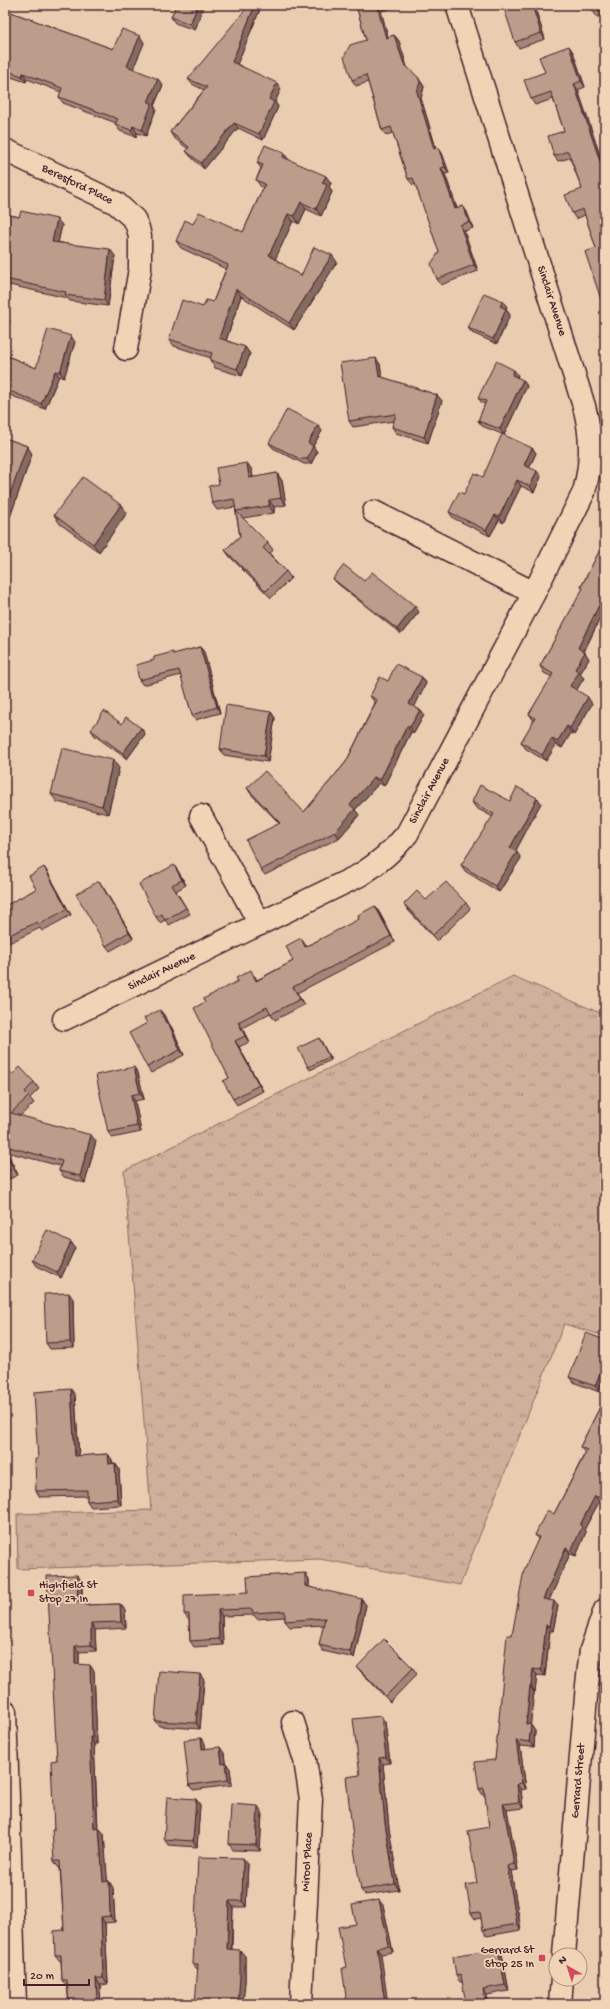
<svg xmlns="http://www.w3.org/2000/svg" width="610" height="2009" font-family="'Gochi Hand',sans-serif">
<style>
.park{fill:url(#park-tufts);stroke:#8c6863}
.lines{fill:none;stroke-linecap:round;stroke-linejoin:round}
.minor-casing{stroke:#4a1f2b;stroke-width:25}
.minor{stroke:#efd4b6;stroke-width:22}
.wall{fill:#a28678;stroke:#4a1f2b}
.shaded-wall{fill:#846d61;stroke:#4a1f2b}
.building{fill:#bc9c8b;stroke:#4a1f2b}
.poi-dot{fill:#d1495b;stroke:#efd4b6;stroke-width:1.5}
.labels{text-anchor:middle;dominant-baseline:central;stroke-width:3.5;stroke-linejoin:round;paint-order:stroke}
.street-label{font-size:12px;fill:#4a1f2b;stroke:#efd4b6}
.poi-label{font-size:12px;fill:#4a1f2b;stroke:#efd4b6;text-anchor:start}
</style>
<defs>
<pattern id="park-tufts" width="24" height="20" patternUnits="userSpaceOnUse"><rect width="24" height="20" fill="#ceb09b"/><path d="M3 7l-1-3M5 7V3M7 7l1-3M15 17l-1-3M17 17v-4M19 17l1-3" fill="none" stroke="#a98f7f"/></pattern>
</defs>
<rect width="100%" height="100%" fill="#e8cdb0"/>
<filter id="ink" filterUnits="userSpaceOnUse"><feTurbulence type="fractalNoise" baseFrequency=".025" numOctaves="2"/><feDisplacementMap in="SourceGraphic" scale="8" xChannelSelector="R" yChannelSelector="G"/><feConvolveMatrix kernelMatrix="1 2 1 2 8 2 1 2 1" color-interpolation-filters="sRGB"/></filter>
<g filter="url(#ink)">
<!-- park -->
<path class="park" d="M513,976l92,39v321l-41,-12 -104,261 -140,-26 -302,10 -1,-55 134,-4 -27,-339z"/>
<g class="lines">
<defs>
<g id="minor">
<path d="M5,150l111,53 18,16 4,9 2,9v32l-14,80"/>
<path d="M374,512l160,81"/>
<path d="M201,816l59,108"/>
<path d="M64,1019l296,-144c19,-12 33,-24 47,-41l127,-241 50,-101c8,-30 8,-56 0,-86l-127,-401"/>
<path d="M5,1711l10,293"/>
<path d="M293,1722l12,38 6,39 -10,205"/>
<path d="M564,1955l23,-270 4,-35 14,-40"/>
<path d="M560,2004l2,-25"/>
</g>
</defs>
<!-- minor casing -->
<use href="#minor" class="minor-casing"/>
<!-- minor -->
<use href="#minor" class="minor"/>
</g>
<!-- wall -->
<g class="wall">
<path d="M204,5l-9,25 -20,-7 -4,-6z"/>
<path d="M356,5h42l1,1 -18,5 7,26 6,-2 5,6 8,26 15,16 2,4 -3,11 15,50 6,5 7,20 -4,1 12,34 6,-2 4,6 6,16 -9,3 14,40 -37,14 -4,-6 2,-27 -23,-68 -3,1 -5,-6 -15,-46 -7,2 -4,-5 -14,-48 -12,4 -4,-6 14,-40z"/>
<path d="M534,5l11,34 -26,9 -4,-6z"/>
<path d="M605,5v11l-8,1 -4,-6z"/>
<path d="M261,7l-24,57 44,25 -6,13 3,5 -15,33 -25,-12 -34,41 -14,-13 -4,-5 2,-2 -15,-12 -3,-5 34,-42 -12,-6 -4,-5z"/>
<path d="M5,10l108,39 27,-13 4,7 -11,25 30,17 -9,21 2,3 -10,27 -9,-3 -1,4 -16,-6 -5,-7 1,-1 -53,-20 -4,-6 2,-5 -34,-13 -1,3 -21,-7z"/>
<path d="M573,52l12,35 -7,3 27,80v141l-9,-63 -11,-33 -9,4 -4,-6 10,-24 -12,-31 -12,3 -4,-5 10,-25 -11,-32 -18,6 -4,-6 14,-27z"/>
<path d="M289,160l42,23 -2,4 3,5 -11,24 -15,-7 -7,15 -6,-3 -18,38 26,17 36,-14 -43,68 -53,-34 -15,45 19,6 5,7 -8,22 -27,-8 -5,-8 1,-2 -37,-12 -5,-7 34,-32 10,-5 13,-33 -45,-21 -5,-7 17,-17 50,8 20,-44 -2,-1 -5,-7 5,-12 -4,-5z"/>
<path d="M5,214l57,11 -4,17 57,14 -7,50 -38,-5 -3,-3 -62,-14z"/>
<path d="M507,307l-1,2 4,6 -13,29 -25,-11 -4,-5z"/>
<path d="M75,342l-11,36 -5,-2 -14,33 -40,-16v-38l31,13z"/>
<path d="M380,364l2,13 55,18 5,6 -14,42 -32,-10 -4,-6 2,-6 -41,6 -4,-6z"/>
<path d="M518,375l-1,2 10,9 -23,49 -22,-9 -4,-5 7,-17 -3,-1 -4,-5z"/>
<path d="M322,431l-9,15 4,6 -6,12h-7l-31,-16 -4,-5z"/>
<path d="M5,438l22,8 5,8 -22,63h-5z"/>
<path d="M532,448l4,5 -7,15 12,9 -7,15 -13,-6 -18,37 -4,-3 -9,16 -37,-18 -4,-6 15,-18 19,-17z"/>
<path d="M247,463l5,7 1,8 24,-5 5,8 4,24 -12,2v6l-31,5 25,25 5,7 -3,4 16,17 5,7 -20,20 -41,-41 -5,-7 15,-14 -5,-29 -18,3 -5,-7 7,-19z"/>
<path d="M121,505l6,8 -28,39 -39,-28 -6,-9z"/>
<path d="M605,540v68l-21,44 5,7 -9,15 4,4 -8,12 16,14 -18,31 -3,-2 -9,15 -6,-3 -10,16 -20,-12 -5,-7 13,-21 -5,-7 23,-37 -8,-4 -4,-7 43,-77 -2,-2z"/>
<path d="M333,579l31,2 55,31 -18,22 -63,-50z"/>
<path d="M200,647l4,5 16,61 -25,7 -3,-5 -11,-40 -38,10 -4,-5 36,-26z"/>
<path d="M422,677l4,6 -12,24 6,3 4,5 -10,18 -3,-1 -27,54 -5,-3 -24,27 4,5 -20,23 -74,37 -4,-5 18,-47 -28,-29 -4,-6 57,24 42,-50 29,-59 -5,-7 18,-15z"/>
<path d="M271,712l4,6 -7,44 -44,-7 -4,-6z"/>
<path d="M122,724l19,4 4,6 -18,25 -32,-23 -4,-6z"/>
<path d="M119,768l-11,46 -51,-12 -6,-8z"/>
<path d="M537,798l4,5 -26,49 6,6 -22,34 -34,-21 -4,-6 32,-48 -17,-9 -4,-6 38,-1z"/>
<path d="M44,867l4,6 23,42 -29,16 -2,-3 -35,17v-39l31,-17z"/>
<path d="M178,871l8,14 -10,6 14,23 -21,11 -4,-5 -5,3 -4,-6z"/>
<path d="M103,887l30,51 -23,13 -4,-5z"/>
<path d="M426,900l40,3 4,6 -33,32 -29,-31 -4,-6z"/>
<path d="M379,912l16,30 -98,51 7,12 -29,15 -5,-7 -28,15 7,14 -10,5 24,44 -26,14 -4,-6 -4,-21 -24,-76 50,-26 2,4 36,-19 8,-23 5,8z"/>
<path d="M164,1015l3,7h1l4,6 12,27 -33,18 -4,-6z"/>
<path d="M321,1041l10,19 -21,10 -2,-3z"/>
<path d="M5,1062l7,13 22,7 5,7 -9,9 4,5 -14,13 76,25 -11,42 -21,-6 -5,-6 1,-5 -53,-14 11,23 -13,6v-67h1l-1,-2z"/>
<path d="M138,1073l6,26 -9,2 6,31 -29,6 -4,-6z"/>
<path d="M71,1242l4,6 -14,30 -25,-12 -4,-6z"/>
<path d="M73,1299l1,49 -24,1 -4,-6z"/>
<path d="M605,1340l-6,52 -26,-10 -4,-5z"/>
<path d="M75,1395l4,61 29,-2 4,6 1,3h2l4,6 2,36 -30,2 -4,-6v-5l-47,1 -4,-6 2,-32z"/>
<path d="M602,1403l2,101 -5,-2 -15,28 2,2 -10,24 -6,-2 -21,46 9,6 -5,25h-3l-5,45 -8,-1 -2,17h-1l-4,33 5,6 -1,16 -14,-1 6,43 -5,1 2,18 -16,2 11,60 -7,1 10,59 -34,6 -4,-6 -2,-12 -6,1 -4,-6 6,-30 12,-56 -4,-32h-2l-4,-6 16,-29 17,-125 26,-96 -3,-4 19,-21 31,-61 -5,-6z"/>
<path d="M305,1573l4,6v8l57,18 -12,53 -31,-7 -4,-6 5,-20 -34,2 -5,-6v-4l-28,2 -3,-4 -32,1 1,29 -29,2 -4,-6 -1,-21 -5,-6 64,-22z"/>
<path d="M77,1575l5,6v21l4,-1 3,4 31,-1 5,6 1,18 -31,2 1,21 -17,1v12l15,7 3,73h-3l4,84h1l5,6 3,47h2l4,7 2,34 -10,1 3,61 -8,1 1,19h-32l-2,-18h-1l-4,-6 -1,-19h-1l-5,-6 9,-25 -4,-62h-1l-5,-7v-31l3,-70z"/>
<path d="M357,1667l56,1 4,6 -27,28 -29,-30z"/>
<path d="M204,1680l-4,49 -41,-3 -4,-5z"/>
<path d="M385,1722l5,41 -7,1 6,65 10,61 -34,5 -4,-5 -1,-115z"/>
<path d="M201,1738l4,6v5l19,4 1,10h1l4,6 2,16 -39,5 -4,-5z"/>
<path d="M196,1799l4,6 -3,42 -29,-2 -4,-6z"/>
<path d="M262,1812l-2,39 -27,-1 -4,-6z"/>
<path d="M248,1864l-2,43h-13l-1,42 13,7v27l-48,-14 -4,-5z"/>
<path d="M383,1905l10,47 -12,2 -35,13 10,-43z"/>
<path d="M498,1948l4,6 7,37 -22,4 -24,-13h-3l-4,-6z"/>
</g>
<!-- shaded-wall -->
<g class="shaded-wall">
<path d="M198,5h6l-9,25 -5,-6z"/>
<path d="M255,5h4l2,2 -25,60 -4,-5z"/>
<path d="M532,5h2l11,34 -4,-6z"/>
<path d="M377,6l4,5 9,33 -4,-6z"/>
<path d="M394,35l5,6 9,29 -4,-6z"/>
<path d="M140,36l4,7 -12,29 -5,-6z"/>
<path d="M569,46l4,6 12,35 -4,-6z"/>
<path d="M23,73l4,6 -1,3 -4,-6z"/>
<path d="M418,77l6,10 -3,11 17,57 -4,-6 -17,-57z"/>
<path d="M158,79l5,6 -9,21 2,3 -10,27 -4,-6 6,-28z"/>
<path d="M277,83l4,6 -6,13 3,5 -15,33 -4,-6 10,-35z"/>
<path d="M574,84l4,6 27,80v6z"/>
<path d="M234,123l4,5 -34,41 -3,-6z"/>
<path d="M133,126l4,7 -1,4 -5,-7z"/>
<path d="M438,147l4,6 7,20 -4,-6z"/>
<path d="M284,153l5,7 -6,-3z"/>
<path d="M441,168l4,6 14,41 -4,-6z"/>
<path d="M326,176l5,7 -2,4 3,5 -11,24 -5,-7 6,-26z"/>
<path d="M301,202l5,7 -7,15 -5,-8z"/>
<path d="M463,206l4,6 6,16 -4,-6z"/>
<path d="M288,214l5,7 -19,41 -5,-7z"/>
<path d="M57,219l5,6 -5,23 -5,-6z"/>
<path d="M460,225l4,6 14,40 -4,-6z"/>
<path d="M110,249l5,7 -7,50 -4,-6z"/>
<path d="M332,255l5,7 -43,68 -5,-7z"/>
<path d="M236,289l5,7 -17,50 -5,-8z"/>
<path d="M503,301l4,6 -3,5 -4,-6z"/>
<path d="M506,309l4,6 -13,29 -4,-5z"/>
<path d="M6,315l4,6 -5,15v-18z"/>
<path d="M71,336l4,6 -11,36 -4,-6z"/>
<path d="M245,347l5,7 -8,22 -5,-7z"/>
<path d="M376,358l4,6 3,18 -4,-6z"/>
<path d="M514,370l4,5 -3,6 -3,-6z"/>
<path d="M55,371l4,5 -14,33 -4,-5z"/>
<path d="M523,380l4,6 -23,49 -4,-6z"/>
<path d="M437,395l5,6 -14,42 -4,-6z"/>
<path d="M318,425l4,6 -9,15 4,6 -6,12 -4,-5 1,-16z"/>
<path d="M27,446l5,8 -22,63 -5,-9z"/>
<path d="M532,448l4,5 -8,18 -4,-6z"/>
<path d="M247,463l5,7 2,15 -5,-7z"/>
<path d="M537,471l4,6 -7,15 -4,-6z"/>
<path d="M277,473l5,8 4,24 -5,-7z"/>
<path d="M517,480l4,6 -18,37 -4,-6z"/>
<path d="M269,500l5,7v6l-5,-7z"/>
<path d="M121,505l6,8 -28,39 -6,-8z"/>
<path d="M495,515l4,5 -9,16 -4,-6z"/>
<path d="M605,593v15l-23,47 -4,-7z"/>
<path d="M415,606l4,6 -18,22 -4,-5z"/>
<path d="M200,647l4,5 16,61 -3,-6z"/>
<path d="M585,652l4,7 -9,15 4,4 -9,15 -5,-7 5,-17z"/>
<path d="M422,677l4,6 -13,27 -4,-6z"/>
<path d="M588,697l4,7 -18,31 -4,-7z"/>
<path d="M420,710l4,5 -10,18 -4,-6z"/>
<path d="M271,712l4,6 -7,44 -4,-6z"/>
<path d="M407,726l4,6 -27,54 -4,-6z"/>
<path d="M567,726l4,7 -9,15 -5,-6z"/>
<path d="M141,728l4,6 -18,25 -4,-6z"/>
<path d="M552,738l4,7 -10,16 -4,-6z"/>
<path d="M113,760l6,8 -11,46 -6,-8z"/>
<path d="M374,777l5,6 -24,27 4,5 -20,23 -4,-6 15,-27z"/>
<path d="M537,798l4,5 -27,51 -4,-6z"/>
<path d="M517,852l4,6 -22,34 -4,-6z"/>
<path d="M174,865l4,6 8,14 -4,-5z"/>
<path d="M44,867l4,6 23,42 -4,-6z"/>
<path d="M99,881l4,6 30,51 -4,-6z"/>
<path d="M375,906l4,6 16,30 -4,-6z"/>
<path d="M293,987l4,6 7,12 -4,-6z"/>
<path d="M160,1010l4,5 6,13 -4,-5z"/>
<path d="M168,1022l4,6 12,27 -4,-5z"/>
<path d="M238,1022l4,6 7,14 -4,-6z"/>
<path d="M319,1038l2,3 10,19 -2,-3z"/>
<path d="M235,1041l4,6 24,44 -4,-6z"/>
<path d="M134,1067l4,6 6,26 -4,-6z"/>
<path d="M131,1095l4,6 6,31 -4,-6z"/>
<path d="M91,1135l5,6 -11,42 -5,-7z"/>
<path d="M5,1150l2,2 11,23 -5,-7 -8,-17z"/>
<path d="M71,1242l4,6 -14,30 -4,-6z"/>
<path d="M69,1293l4,6 1,49 -4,-6z"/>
<path d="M605,1360v17l-6,15 -4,-6z"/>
<path d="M71,1389l4,6 4,67 -4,-6z"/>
<path d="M108,1454l4,6 1,10 -4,-6z"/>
<path d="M115,1463l4,6 2,36 -4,-6z"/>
<path d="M605,1489v13l-1,2 -4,-6z"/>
<path d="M595,1496l4,6 -15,28 2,2 -10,24 -5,-5 9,-26z"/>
<path d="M566,1548l4,6 -23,51 -4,-6z"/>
<path d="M305,1573l4,6v12l-4,-5z"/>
<path d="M77,1575l5,6v27l-4,-6z"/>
<path d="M362,1599l4,6 -12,53 -4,-6z"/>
<path d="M554,1601l4,5 -5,25 -4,-5z"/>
<path d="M120,1604l5,6 1,18 -5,-6z"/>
<path d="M218,1610l4,6 1,29 -4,-6z"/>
<path d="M91,1623l4,7 1,21 -5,-6z"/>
<path d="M546,1625l4,6 -5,45 -4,-6z"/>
<path d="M75,1646l4,6v18l-4,-6z"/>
<path d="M90,1665l4,6 3,73 -5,-7z"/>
<path d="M533,1669l4,6 -2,17 -4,-6z"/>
<path d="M200,1674l4,6 -4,49 -4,-6z"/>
<path d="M530,1686l4,6 -4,38 -4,-6z"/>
<path d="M381,1716l4,6 5,41 -4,-6z"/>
<path d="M531,1725l4,6 -1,16 -5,-5z"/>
<path d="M90,1737l4,7 4,91 -4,-6z"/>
<path d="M201,1738l4,6 1,11 -4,-6z"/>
<path d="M516,1740l4,6 6,43 -4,-6z"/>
<path d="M220,1747l4,6 2,16 -4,-5z"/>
<path d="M379,1758l4,6 6,65 10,61 -4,-6 -10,-61z"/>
<path d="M226,1763l4,6 2,16 -4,-5z"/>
<path d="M517,1784l4,6 2,18 -4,-6z"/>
<path d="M196,1799l4,6 -3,42 -4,-6z"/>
<path d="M503,1804l4,6 11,60 -4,-6z"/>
<path d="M258,1806l4,6 -2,39 -4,-6z"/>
<path d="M99,1828l5,6 4,54 -5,-6z"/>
<path d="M243,1858l5,6 -2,43 -4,-6z"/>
<path d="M507,1866l4,5 10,59 -4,-6z"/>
<path d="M109,1881l4,7 2,34 -5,-6z"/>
<path d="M379,1900l4,5 10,47 -4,-6z"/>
<path d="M229,1901l4,6 -2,49 -4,-7z"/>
<path d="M101,1917l4,6 3,61 -5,-6z"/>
<path d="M377,1948l4,6 7,50h-3z"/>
<path d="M498,1948l4,6 7,37 -4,-6z"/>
<path d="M240,1950l5,6v27l-2,21h-5z"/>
<path d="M96,1978l4,7 1,19h-4z"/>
<path d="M483,1989l4,6 2,9h-3z"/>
</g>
<!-- building -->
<g class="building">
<path d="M176,5h22l-8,19 -19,-7z"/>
<path d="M249,5h6l-23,57 45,21 -8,16 5,3 -15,32 -25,-11 -33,40 -15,-12 3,-4 -19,-15 37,-45 -19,-8z"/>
<path d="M356,5h23l-2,1 9,32 8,-3 10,29 14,13 2,5 -3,10 17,57 4,-2 7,20 -4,1 14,41 8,-3 6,16 -9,3 14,40 -37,14 -6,-15 8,-12 -26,-74 -5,1 -17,-52 -9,3 -16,-55 -14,5 -8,-23 6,-12 16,-5z"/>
<path d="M503,5h29l9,28 -26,9z"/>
<path d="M593,5h12v5l-12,1z"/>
<path d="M5,10l108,39 9,-20 18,7 -13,30 31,13 -10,23 4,1 -10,27 -9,-4 -2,4 -16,-6 3,-5 -59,-22 3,-9 -39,-15 -1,3 -17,-6z"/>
<path d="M569,46l12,35 -7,3 31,92v135l-20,-59 11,-4 -13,-39 -11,4 -7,-18 17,-6 -14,-38 -14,5 -6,-20 16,-5 -13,-39 -20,7 -7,-19 21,-8 -6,-15z"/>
<path d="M265,145l19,8 -1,4 43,19 -4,7 5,2 -11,24 -15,-7 -7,14 -6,-2 -19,41 32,21 13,-29 18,8 -43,68 -53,-34 -17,49 26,9 -8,22 -27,-9 2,-7 -43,-14 13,-39 21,7 3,-7 7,2 15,-37 -52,-24 9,-21 8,4 6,-12 44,20 22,-48 -9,-4 7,-15 -6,-2z"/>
<path d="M21,211l36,8 -5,23 58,7 -6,51 -39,-5 1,-3 -61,-13v-65l14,3z"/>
<path d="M484,293l19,8 -3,5 6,3 -13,30 -25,-11z"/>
<path d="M48,329l23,7 -11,36 -5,-1 -14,33 -36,-15v-34l31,13z"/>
<path d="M376,358l3,18 58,19 -13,42 -32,-10 4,-13 -47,7 -9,-58z"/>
<path d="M496,361l18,9 -2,5 11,5 -23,49 -22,-8 8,-20 -8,-3z"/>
<path d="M287,409l31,16 -10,18 5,3 -6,13h-7l-31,-16z"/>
<path d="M502,434l30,14 -8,17 13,6 -7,15 -13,-6 -18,37 -4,-2 -9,15 -37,-18 10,-20 5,2 10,-21 9,4z"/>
<path d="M5,438l22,8 -22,62z"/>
<path d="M247,463l2,15 28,-5 4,25 -12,2v6l-33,5 32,32 -5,5 23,23 -20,20 -41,-41 15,-14 -6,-37 -22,4 -3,-17 10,-2 -3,-16z"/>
<path d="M83,477l38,28 -28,39 -39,-29z"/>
<path d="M605,540v53l-27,55 7,4 -10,17 4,3 -9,14 18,11 -18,31 -3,-2 -10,16 -5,-4 -10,17 -21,-13 14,-24 -6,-4 24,-40 -13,-8 43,-78 -2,-1z"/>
<path d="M344,565l20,16 8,-9 43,34 -18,23 -64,-50z"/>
<path d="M200,647l17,60 -25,8 -13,-45 -40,10 -3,-15 18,-5v-3l19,-5v2z"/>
<path d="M396,664l26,13 -13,27 11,6 -10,17 -3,-1 -27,54 -6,-3 -24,28 5,4 -20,23 -74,38 -15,-30 34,-17 -33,-35 18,-17 39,41 42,-50 31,-62 -7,-4 10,-19 8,4z"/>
<path d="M226,705l45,7 -7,44 -44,-7z"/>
<path d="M104,711l18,13 4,-7 15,11 -18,25 -32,-23z"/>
<path d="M62,748l51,12 -11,46 -51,-12z"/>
<path d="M480,785l30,16 7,-14 20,11 -27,50 7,4 -22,34 -34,-21 33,-51 -22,-12z"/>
<path d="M174,865l8,15 -10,5 14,23 -21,12 -3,-6 -6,3 -17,-33z"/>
<path d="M44,867l23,42 -29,16 -1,-3 -32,15v-31l31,-17 -7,-13z"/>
<path d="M99,881l30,51 -23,14 -30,-52z"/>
<path d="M446,882l20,21 -33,32 -29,-31 13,-13 9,9z"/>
<path d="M375,906l16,30 -98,51 7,12 -29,15 -4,-7 -29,15 7,14 -10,5 24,44 -26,14 -10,-18 6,-3 -35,-70 11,-6 -2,-3 35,-18 -2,-3 15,-8 5,11 37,-20 -7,-15 15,-8 4,9 54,-28 -1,-4z"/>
<path d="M160,1010l6,13 2,-1 12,28 -33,17 -18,-34 18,-10 -3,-5z"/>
<path d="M319,1038l10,19 -21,10 -10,-19z"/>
<path d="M5,1063l7,12 8,-8 14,15 -9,10 4,4 -18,17 80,22 -11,41 -21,-5 3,-10 -57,-15v-32l2,-1 -2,-3z"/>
<path d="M134,1067l6,26 -9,2 6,31 -29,6 -12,-57z"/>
<path d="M5,1151l8,17 -8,4z"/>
<path d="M47,1230l24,12 -14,30 -25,-12z"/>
<path d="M69,1293l1,49 -24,1 -2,-49z"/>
<path d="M586,1333l19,7v20l-10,26 -26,-9z"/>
<path d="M71,1389l4,67 33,-2 1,10 6,-1 2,36 -30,2v-11l-51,1 -1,-32h3l-4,-67z"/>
<path d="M602,1403l3,2v84l-5,9 -5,-2 -15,29 2,2 -11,24 -5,-3 -23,51 11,2 -5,25 -3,-1 -5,45 -8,-1 -2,17h-1l-4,38 5,1 -2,17 -13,-2 6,43 -5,1 2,18 -16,2 11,60 -7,2 10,58 -34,6 -3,-18 -9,1 -5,-28 11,-2 -9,-52 21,-4 -5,-39 -5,1 -4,-27 20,-2 12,-125h5l12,-65 15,-33 -4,-2 12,-25 7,4 33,-64 -7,-3z"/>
<path d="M305,1573v13l57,13 -12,53 -31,-7 6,-27 -40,3v-10l-32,2 -1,-4 -34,1 1,29 -29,2 -1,-27h-5v-19l64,-3 -1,-15z"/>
<path d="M77,1575l1,27 8,-1v4l34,-1 1,18 -30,1v22l-16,1v18l15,1 2,72h-2l4,92 5,-1 4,54 6,-1 1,35 -9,1 2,61h-7l1,26h-28l-2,-24h-5l-1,-25h-6l-1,-24 10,-1 -4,-69h-6l-2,-31h2l-3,-69 6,-1 -10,-184z"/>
<path d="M384,1639l29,29 -27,28 -29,-29z"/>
<path d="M159,1671l41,3 -4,49 -41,-2z"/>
<path d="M381,1716l5,41 -7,1 6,65 10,61 -34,6 -6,-35 -9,-78 14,-2 -7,-56z"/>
<path d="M201,1738l1,11 18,-2 2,17 4,-1 2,17 -39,5 -5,-45z"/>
<path d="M167,1797l29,2 -3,42 -29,-2z"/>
<path d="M231,1804l27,2 -2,39 -27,-1z"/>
<path d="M198,1857l45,1 -1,43h-13l-2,48 13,1v26l-2,28h-43l3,-40h-5z"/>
<path d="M379,1900l10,46 -12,2 8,56h-38l-5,-36 4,-1 -8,-40 18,-3 -4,-19z"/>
<path d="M498,1948l7,37 -22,4 3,15h-20l-5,-29 -5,1 -3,-20z"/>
</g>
</g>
<!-- markers -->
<g class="poi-dot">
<rect x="27" y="1589" width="8" height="8" rx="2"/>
<rect x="538" y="1954" width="8" height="8" rx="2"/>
</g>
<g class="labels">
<!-- street labels -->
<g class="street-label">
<text transform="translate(77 185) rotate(26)">Beresford Place</text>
<text transform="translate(551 301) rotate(72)">Sinclair Avenue</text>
<text transform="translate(430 791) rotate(-62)">Sinclair Avenue</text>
<text transform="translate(162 972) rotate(-26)">Sinclair Avenue</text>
<text transform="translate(579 1781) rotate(-85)">Gerrard Street</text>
<text transform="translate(308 1862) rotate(-87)">Mirool Place</text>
</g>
<!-- poi labels -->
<g class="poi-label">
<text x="39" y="1586">Highfield St<tspan x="39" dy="14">Stop 27 In</tspan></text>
<text x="534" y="1951" text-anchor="end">Gerrard St<tspan x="534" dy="14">Stop 25 In</tspan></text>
</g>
</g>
<!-- margin -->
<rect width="610" height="2009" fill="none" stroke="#efd4b6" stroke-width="20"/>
<rect x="10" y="10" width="590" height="1989" fill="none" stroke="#4a1f2b" stroke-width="1.5" filter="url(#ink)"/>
<!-- north arrow -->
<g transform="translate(568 1967) rotate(321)"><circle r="19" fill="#efd4b6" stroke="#ad8c7e"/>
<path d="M0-3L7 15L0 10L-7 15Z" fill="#d1495b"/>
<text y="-6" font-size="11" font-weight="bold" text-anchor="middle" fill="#4a1f2b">N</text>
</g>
<!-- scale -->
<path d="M24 1979v6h65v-6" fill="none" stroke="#4a1f2b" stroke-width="2"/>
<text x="30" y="1979" font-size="12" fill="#4a1f2b" stroke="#efd4b6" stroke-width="3" paint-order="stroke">20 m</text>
</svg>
